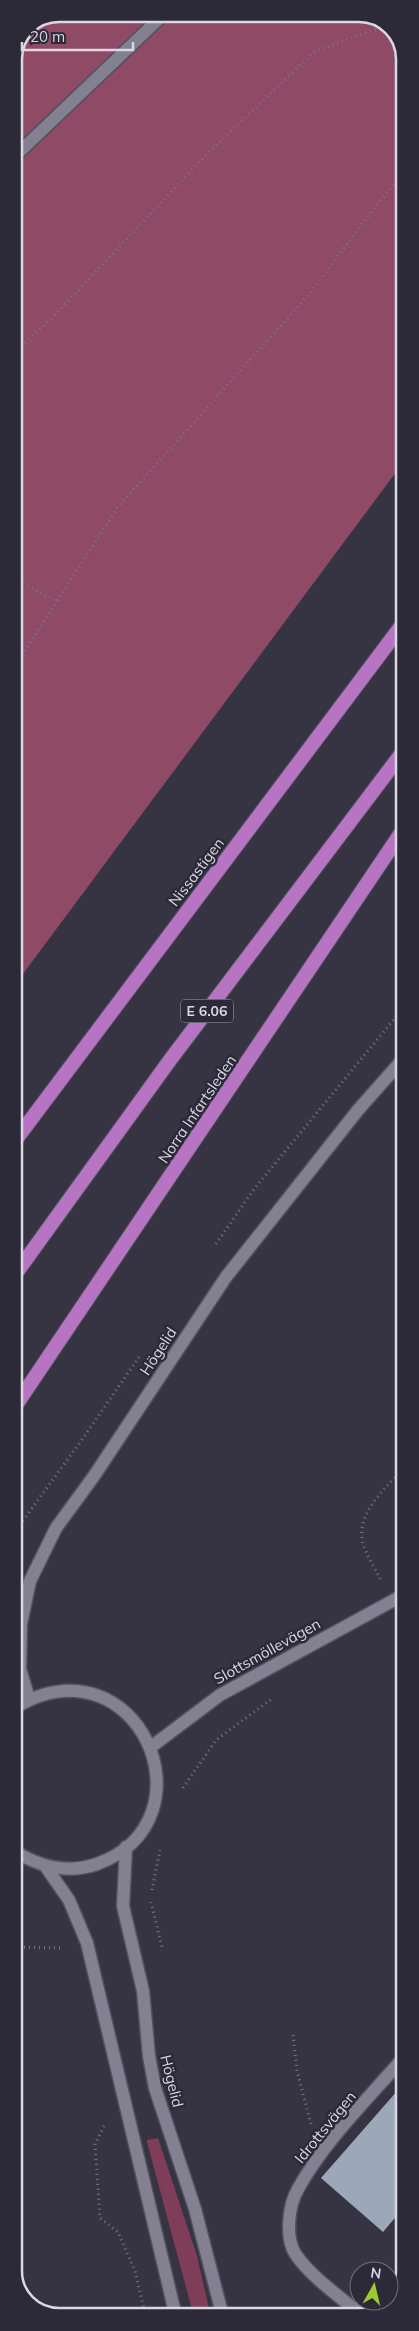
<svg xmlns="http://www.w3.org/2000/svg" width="419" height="2331" font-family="Mulish,sans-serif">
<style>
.green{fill:#803d58}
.forest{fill:#8f4b66}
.building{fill:#9ca7b7}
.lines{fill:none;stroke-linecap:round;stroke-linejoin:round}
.minor-casing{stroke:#53515e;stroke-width:15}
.tertiary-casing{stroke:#53515e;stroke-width:15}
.trunk-casing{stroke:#53515e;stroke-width:16}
.path{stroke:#787683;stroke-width:3;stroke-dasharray:1 4;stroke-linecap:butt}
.minor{stroke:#828091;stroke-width:12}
.tertiary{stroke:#828091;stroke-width:12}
.trunk{stroke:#b774c2;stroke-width:14}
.labels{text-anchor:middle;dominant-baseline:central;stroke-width:5;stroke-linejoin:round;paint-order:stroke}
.shield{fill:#2c2a39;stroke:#a6a4b0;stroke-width:1}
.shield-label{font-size:14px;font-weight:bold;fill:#dad9e3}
.street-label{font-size:15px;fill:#dad9e3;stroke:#2c2a39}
.rim{fill:none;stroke:#dad9e3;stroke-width:2.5}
</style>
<rect width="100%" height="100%" fill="#363443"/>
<!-- green -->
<path class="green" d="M158,2138l39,118 14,61h-17l-47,-175v-2z"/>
<!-- forest -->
<path class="forest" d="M60,14h305l27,13 13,27v406l-391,526v-926l13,-33z"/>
<!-- building -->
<path class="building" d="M405,2082v124l-22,26 -62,-54z"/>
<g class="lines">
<defs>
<g id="minor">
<path d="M14,157l150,-143"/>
<path d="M364,2317c-22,-19 -51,-38 -68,-62 -11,-16 -8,-49 2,-66 27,-49 71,-91 107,-133"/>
</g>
<g id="tertiary">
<path d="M29,1699l-9,-30 1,-45 9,-43 26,-53 38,-52 132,-199 132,-167 47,-53"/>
<path d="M14,1708c123,-74 204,112 83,156 -29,10 -57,3 -83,-13"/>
<path d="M151,1747l69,-52 185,-101"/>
<path d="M126,1847l-3,59 20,85 6,65 6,32 40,121 28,108"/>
<path d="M46,1867l23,33 18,43 89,374"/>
</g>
<g id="trunk">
<path d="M14,1142l391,-521"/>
<path d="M14,1276l156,-216 235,-311"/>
<path d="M14,1408l391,-581"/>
</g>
</defs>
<!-- minor casing -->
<use href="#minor" class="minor-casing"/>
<!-- tertiary casing -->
<use href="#tertiary" class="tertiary-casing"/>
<!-- trunk casing -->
<use href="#trunk" class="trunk-casing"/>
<!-- path -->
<g class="path">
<path d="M14,353l37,-34 152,-161 112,-107 73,-26"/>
<path d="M14,579l43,22"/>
<path d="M14,668l103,-160 193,-215 68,-90 27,-31"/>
<path d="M216,1244l38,-55 151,-183"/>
<path d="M14,1533l67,-92 58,-84"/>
<path d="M380,1579c-5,-11 -13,-23 -17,-35 -8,-31 23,-57 42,-76"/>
<path d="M183,1788l33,-48 57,-42"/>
<path d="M152,1890l8,-40"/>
<path d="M151,1902l11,45"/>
<path d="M14,1947l48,1"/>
<path d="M293,2035l4,36 14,53"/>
<path d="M104,2126l-9,18 5,74 18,14 17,39 11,46"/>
</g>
<!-- minor -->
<use href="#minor" class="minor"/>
<!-- tertiary -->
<use href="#tertiary" class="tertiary"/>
<!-- trunk -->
<use href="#trunk" class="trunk"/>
</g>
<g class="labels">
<!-- shield labels -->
<rect class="shield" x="181" y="999.5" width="52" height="23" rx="4"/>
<g class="shield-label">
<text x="207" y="1011">E 6.06</text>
</g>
<!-- street labels -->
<g class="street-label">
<text transform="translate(196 872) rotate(-53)">Nissastigen</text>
<text transform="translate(197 1109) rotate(-56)">Norra Infartsleden</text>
<text transform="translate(158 1351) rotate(-57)">Högelid</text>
<text transform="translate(267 1651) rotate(-29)">Slottsmöllevägen</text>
<text transform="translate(172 2081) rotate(76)">Högelid</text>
<text transform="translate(325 2127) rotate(-51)">Idrottsvägen</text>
</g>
</g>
<!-- crop -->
<path d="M0 0H419V2331H0ZM59 22H359A37 37 0 0 1 396 59V2271A37 37 0 0 1 359 2308H59A37 37 0 0 1 22 2271V59A37 37 0 0 1 59 22Z" fill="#2c2a39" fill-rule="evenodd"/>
<path class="rim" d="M59 22H359A37 37 0 0 1 396 59V2271A37 37 0 0 1 359 2308H59A37 37 0 0 1 22 2271V59A37 37 0 0 1 59 22Z"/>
<!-- north arrow -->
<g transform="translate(374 2286) rotate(8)"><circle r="24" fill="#2c2a39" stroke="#72707d"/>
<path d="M0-4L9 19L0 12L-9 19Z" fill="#9cca31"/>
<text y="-8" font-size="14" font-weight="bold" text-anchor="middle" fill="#dad9e3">N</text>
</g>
<!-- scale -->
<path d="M22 42v8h111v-8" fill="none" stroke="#dad9e3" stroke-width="2.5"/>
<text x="30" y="42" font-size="15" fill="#dad9e3" stroke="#2c2a39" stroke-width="4" paint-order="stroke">20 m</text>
</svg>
